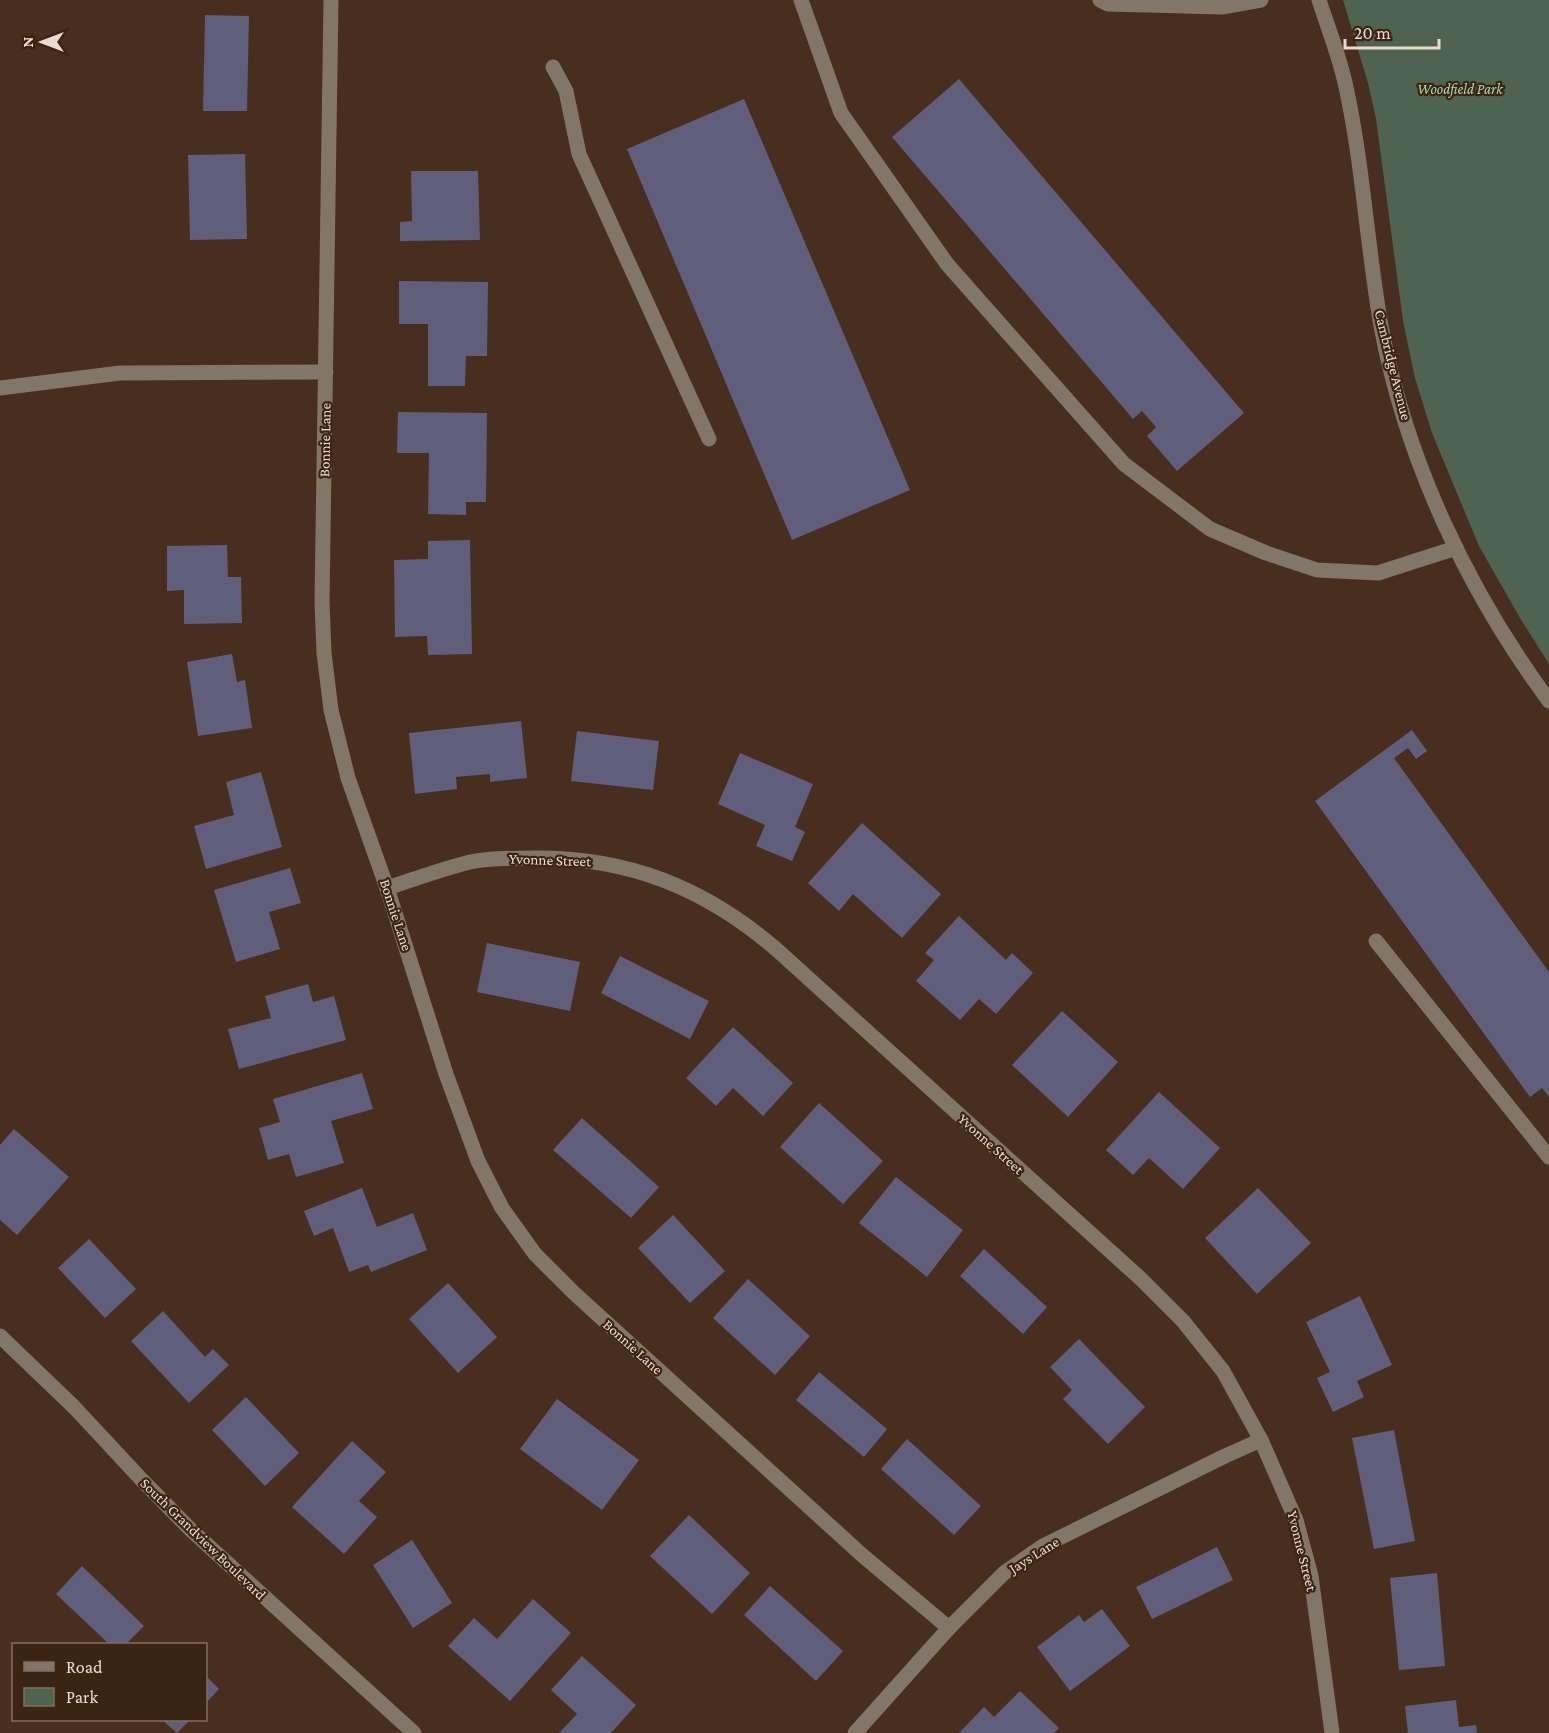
<svg xmlns="http://www.w3.org/2000/svg" width="1549" height="1733" font-family="'Crimson Pro',serif">
<style>
.green{fill:#506250}
.building{fill:#605e7a}
.lines{fill:none;stroke-linecap:round;stroke-linejoin:round}
.minor{stroke:#827668;stroke-width:15}
.labels{text-anchor:middle;dominant-baseline:central;stroke-width:4.5;stroke-linejoin:round;paint-order:stroke}
.park-label{font-size:15px;font-style:italic;fill:#aadba8;stroke:#3c2414}
.street-label{font-size:15px;fill:#eadad0;stroke:#3c2414}
</style>
<rect width="100%" height="100%" fill="#472e1e"/>
<!-- green -->
<path class="green" d="M1343,0h206v664l-29,-46 -41,-72 -47,-113 -17,-55 -12,-57 -27,-202 -8,-36z"/>
<!-- building -->
<g class="building">
<path d="M205,15l44,1 -2,95h-44z"/>
<path d="M959,79l285,334 -67,58 -30,-35 9,-9 -14,-16 -9,8 -241,-282z"/>
<path d="M744,99l166,391 -118,50 -165,-391z"/>
<path d="M245,154l2,85 -57,1 -2,-85z"/>
<path d="M411,171h67l2,69 -80,1v-19l12,-1z"/>
<path d="M399,281l89,1 -1,74h-21l-1,30h-37v-62h-29z"/>
<path d="M398,412l89,1 -1,89h-20v13l-38,-1 1,-61h-32z"/>
<path d="M470,540l2,114 -44,1 -1,-19 -32,1 -1,-77 34,-1v-18z"/>
<path d="M227,545l1,32h13l1,46 -58,1v-34l-17,1v-45z"/>
<path d="M232,654l5,28 8,-2 7,48 -54,8 -11,-74z"/>
<path d="M521,721l6,57 -37,4v-8l-34,3 1,12 -42,5 -6,-61z"/>
<path d="M1412,730l15,21 -11,8 -8,-11 -14,10 155,214v125l-7,-9 -12,9 -215,-296z"/>
<path d="M577,731l82,10 -6,49 -82,-9z"/>
<path d="M740,753l73,31 -18,43 10,5 -13,29 -36,-15 9,-21 -47,-21z"/>
<path d="M261,772l21,75 -76,22 -12,-43 40,-11 -8,-33z"/>
<path d="M862,823l79,71 -39,44 -49,-44 -14,17 -31,-28z"/>
<path d="M290,868l11,35 -32,9 11,37 -44,13 -22,-72z"/>
<path d="M959,916l47,44 6,-7 21,20 -37,41 -17,-15 -19,21 -44,-39 18,-21 -9,-7z"/>
<path d="M487,943l93,19 -10,49 -93,-19z"/>
<path d="M620,956l89,45 -19,38 -89,-46z"/>
<path d="M308,984l5,18 21,-6 12,44 -107,29 -11,-40 43,-11 -6,-22z"/>
<path d="M1062,1011l56,51 -50,55 -56,-52z"/>
<path d="M733,1027l60,56 -30,33 -30,-28 -17,18 -30,-28z"/>
<path d="M362,1073l11,36 -42,12 13,42 -48,14 -7,-23 -21,6 -9,-32 21,-6 -7,-23z"/>
<path d="M1159,1092l61,56 -37,41 -34,-31 -16,17 -27,-25z"/>
<path d="M819,1103l64,58 -40,43 -63,-57z"/>
<path d="M582,1118l77,69 -28,31 -78,-68z"/>
<path d="M14,1129l55,48 -52,58 -17,-15v-75z"/>
<path d="M896,1177l67,53 -36,47 -68,-54z"/>
<path d="M362,1188l15,39 36,-14 14,37 -56,22 -3,-7 -19,7 -16,-44 -19,8 -10,-25z"/>
<path d="M1258,1188l53,55 -54,51 -52,-56z"/>
<path d="M673,1215l52,56 -35,32 -52,-55z"/>
<path d="M89,1239l47,50 -31,29 -47,-50z"/>
<path d="M984,1249l63,58 -24,27 -63,-58z"/>
<path d="M748,1279l62,57 -35,39 -62,-57z"/>
<path d="M448,1283l49,54 -39,36 -49,-54z"/>
<path d="M1360,1296l32,69 -35,16 7,16 -31,15 -16,-34 13,-6 -24,-50z"/>
<path d="M163,1311l42,46 8,-8 16,16 -40,38 -58,-62z"/>
<path d="M1079,1339l66,68 -37,37 -45,-45 9,-9 -22,-23z"/>
<path d="M819,1372l68,57 -23,28 -68,-57z"/>
<path d="M246,1397l53,56 -34,33 -53,-56z"/>
<path d="M557,1399l82,61 -37,50 -82,-61z"/>
<path d="M1394,1430l21,111 -41,8 -22,-111z"/>
<path d="M907,1439l74,67 -27,29 -73,-66z"/>
<path d="M352,1441l34,31 -27,29 18,16 -33,37 -52,-47z"/>
<path d="M689,1515l61,58 -38,41 -62,-58z"/>
<path d="M412,1540l40,63 -39,25 -40,-63z"/>
<path d="M1217,1547l16,33 -81,39 -16,-32z"/>
<path d="M82,1566l62,60 -18,18h-17l-53,-50z"/>
<path d="M1437,1573l8,93 -46,4 -9,-92z"/>
<path d="M770,1586l73,65 -27,30 -72,-66z"/>
<path d="M533,1599l38,34 -61,68 -62,-55 26,-28 23,21z"/>
<path d="M1102,1609l28,37 -60,45 -33,-44 42,-32 5,7z"/>
<path d="M582,1656l54,49 -25,28h-52l18,-19 -26,-24z"/>
<path d="M206,1676l13,13 -13,14z"/>
<path d="M1020,1691l39,37 -5,5h-95l25,-26 10,10z"/>
<path d="M1456,1700l3,27 17,-2 1,8h-69l-3,-27z"/>
<path d="M162,1720h28l-13,13z"/>
</g>
<g class="lines">
<!-- minor -->
<g class="minor">
<path d="M331,0l-9,602 2,51 7,57 17,68 39,110 59,186 32,87 24,47 33,46 39,39 288,262 87,73"/>
<path d="M801,0l40,113 106,151 177,200 86,65 56,24 51,17 61,3 78,-25"/>
<path d="M1100,0l8,4 114,3 39,-7"/>
<path d="M1319,0c9,28 21,58 27,87 17,78 21,159 35,239 25,135 87,265 168,375"/>
<path d="M553,67l13,24 13,63 130,285"/>
<path d="M0,388l120,-15 206,-1"/>
<path d="M387,888c28,-9 55,-19 83,-26 21,-4 43,-4 64,-4 94,-1 171,30 242,91l365,330 42,42 40,50 38,69 35,80 15,56 21,157"/>
<path d="M1376,941l173,216"/>
<path d="M0,1336l74,71 67,72 50,51 223,203"/>
<path d="M855,1733l94,-105 55,-55 39,-27 182,-90 36,-16"/>
</g>
</g>
<g class="labels">
<!-- park labels -->
<g class="park-label">
<text x="1460" y="89">Woodfield Park</text>
</g>
<!-- street labels -->
<g class="street-label">
<text transform="translate(1393 365) rotate(76)">Cambridge Avenue</text>
<text transform="translate(325 440) rotate(-89)">Bonnie Lane</text>
<text transform="translate(550 860) rotate(2)">Yvonne Street</text>
<text transform="translate(396 915) rotate(72)">Bonnie Lane</text>
<text transform="translate(991 1144) rotate(42)">Yvonne Street</text>
<text transform="translate(633 1347) rotate(42)">Bonnie Lane</text>
<text transform="translate(203 1539) rotate(44)">South Grandview Boulevard</text>
<text transform="translate(1302 1551) rotate(76)">Yvonne Street</text>
<text transform="translate(1034 1555) rotate(-32)">Jays Lane</text>
</g>
</g>
<!-- legend -->
<rect x="12" y="1643" width="195" height="78" fill="#3c2414" stroke="#826d5f" stroke-width="1.5"/>
<rect x="24" y="1662" width="30" height="9" fill="#827668" stroke="#826d5f" stroke-width="1.5"/>
<text x="66" y="1673" font-size="18" fill="#eadad0">Road</text>
<rect x="24" y="1688" width="30" height="18" fill="#506250" stroke="#826d5f" stroke-width="1.5"/>
<text x="66" y="1703" font-size="18" fill="#eadad0">Park</text>
<!-- north arrow -->
<g transform="translate(42 42) rotate(270)" stroke="#3c2414" stroke-width="4.5" paint-order="stroke">
<path d="M0-4.5L10 22L0 15L-10 22Z" fill="#eadad0"/>
<text y="-9" font-size="16" font-weight="bold" text-anchor="middle" fill="#eadad0">N</text>
</g>
<!-- scale -->
<path d="M1345 39v9h94v-9" fill="none" stroke="#eadad0" stroke-width="3"/>
<text x="1354" y="39" font-size="18" fill="#eadad0" stroke="#3c2414" stroke-width="4.5" paint-order="stroke">20 m</text>
</svg>
